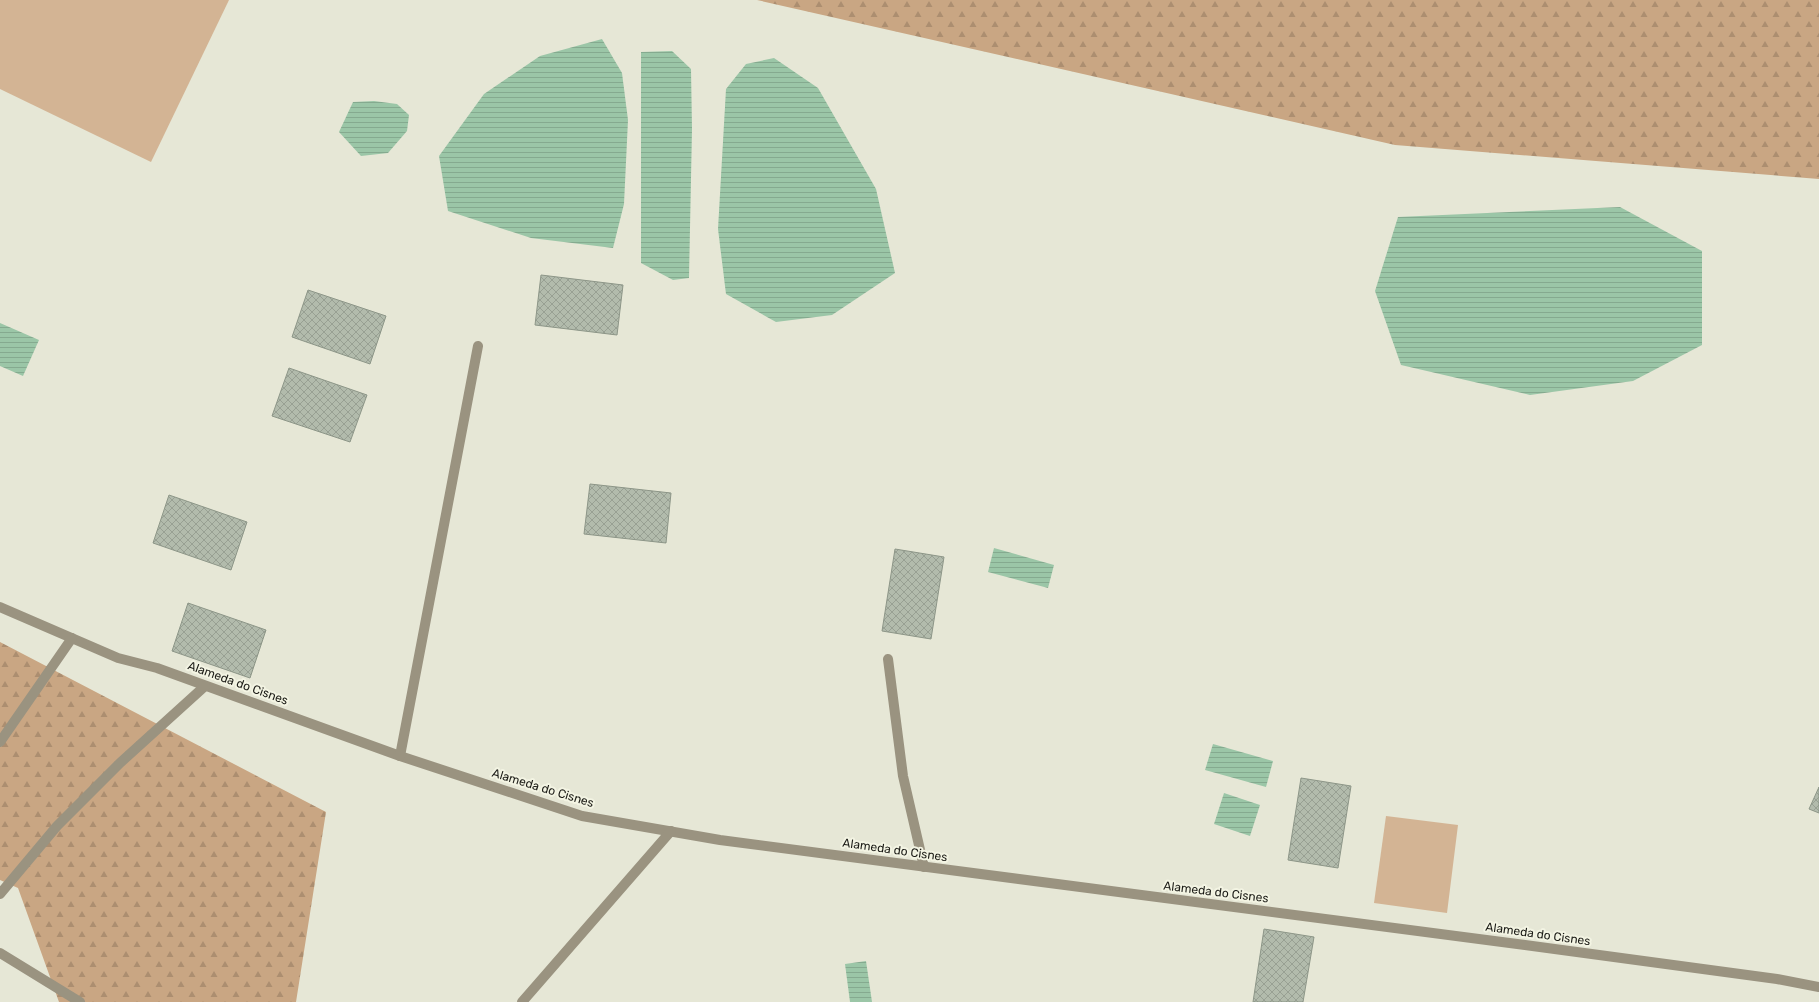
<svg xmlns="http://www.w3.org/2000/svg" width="1819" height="1002" font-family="Rubik,sans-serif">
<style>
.forest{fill:url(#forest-firs)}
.pitch{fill:#d3b494}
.water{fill:url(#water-rules)}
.building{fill:url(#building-cross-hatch);stroke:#8d9688}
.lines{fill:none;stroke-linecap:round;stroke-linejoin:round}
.minor{stroke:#9a9380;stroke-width:10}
.labels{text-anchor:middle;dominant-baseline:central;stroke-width:4;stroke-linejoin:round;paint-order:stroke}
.street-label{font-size:12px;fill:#191914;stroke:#f3f4e3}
</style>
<defs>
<pattern id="forest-firs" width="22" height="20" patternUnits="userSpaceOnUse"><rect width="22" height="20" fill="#c9a683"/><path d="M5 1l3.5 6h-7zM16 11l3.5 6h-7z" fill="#ac8e70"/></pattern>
<pattern id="water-rules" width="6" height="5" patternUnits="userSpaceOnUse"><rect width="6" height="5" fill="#9bc6a7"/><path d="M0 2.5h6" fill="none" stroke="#85aa8f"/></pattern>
<pattern id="building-cross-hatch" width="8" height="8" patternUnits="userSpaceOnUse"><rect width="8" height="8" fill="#b2bbac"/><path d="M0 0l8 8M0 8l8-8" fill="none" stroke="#98a093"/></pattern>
</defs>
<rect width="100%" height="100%" fill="#e6e7d6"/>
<!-- forest -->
<g class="forest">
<path d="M757,0h1062v179l-424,-34z"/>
<path d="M0,642l326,170 -30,190h-237l-41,-114 -18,-8z"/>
</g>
<!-- pitch -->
<g class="pitch">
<path d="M0,0h229l-78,162 -151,-73z"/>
<path d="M1386,816l72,9 -11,88 -73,-10z"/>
</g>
<!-- water -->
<g class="water">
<path d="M602,39l20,34 6,47 -4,84 -11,44 -82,-10 -83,-27 -9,-55 45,-62 56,-38z"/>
<path d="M672,51l19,18 1,60 -3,149 -16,2 -32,-17v-211z"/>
<path d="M774,58l44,30 58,101 19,84 -63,42 -56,7 -50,-28 -8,-65 8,-140 20,-25z"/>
<path d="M374,101l23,3 12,11 -2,16 -19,22 -27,3 -22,-24 14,-30z"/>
<path d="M1620,207l82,44v94l-69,36 -103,14 -129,-30 -26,-74 23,-74z"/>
<path d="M0,323l39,17 -16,36 -23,-10z"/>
<path d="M994,548l60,17 -6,23 -60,-16z"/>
<path d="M1213,744l60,17 -7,26 -61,-17z"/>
<path d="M1224,793l36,12 -10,31 -36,-12z"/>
<path d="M866,961l6,41h-22l-5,-38z"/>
</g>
<!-- building -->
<g class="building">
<path d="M541,275l82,10 -6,50 -82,-10z"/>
<path d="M308,290l78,26 -16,48 -78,-27z"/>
<path d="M289,368l78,27 -17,47 -78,-26z"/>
<path d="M590,484l81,9 -5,50 -82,-9z"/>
<path d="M169,495l78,27 -16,48 -78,-27z"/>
<path d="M895,549l49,8 -13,82 -49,-8z"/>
<path d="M188,603l78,27 -16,48 -78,-27z"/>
<path d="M1301,778l50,8 -13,82 -50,-8z"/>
<path d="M1819,787v26l-10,-4z"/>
<path d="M1264,929l50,8 -11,65h-50z"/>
</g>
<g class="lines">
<!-- minor -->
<g class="minor">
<path d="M0,607l118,51 39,10 243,88 182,60 138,24 805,105 252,34 42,8"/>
<path d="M888,659l15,117 21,91"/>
<path d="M0,742l72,-104"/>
<path d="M400,756l78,-410"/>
<path d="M0,894l57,-68 63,-63 85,-77"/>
<path d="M0,953l80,49"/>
<path d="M522,1002l149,-171"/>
</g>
</g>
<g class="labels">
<!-- street labels -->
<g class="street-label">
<text transform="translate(238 683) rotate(20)">Alameda do Cisnes</text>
<text transform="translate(543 788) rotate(17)">Alameda do Cisnes</text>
<text transform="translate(895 850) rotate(8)">Alameda do Cisnes</text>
<text transform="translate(1216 892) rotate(7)">Alameda do Cisnes</text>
<text transform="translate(1538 934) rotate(8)">Alameda do Cisnes</text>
</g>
</g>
</svg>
